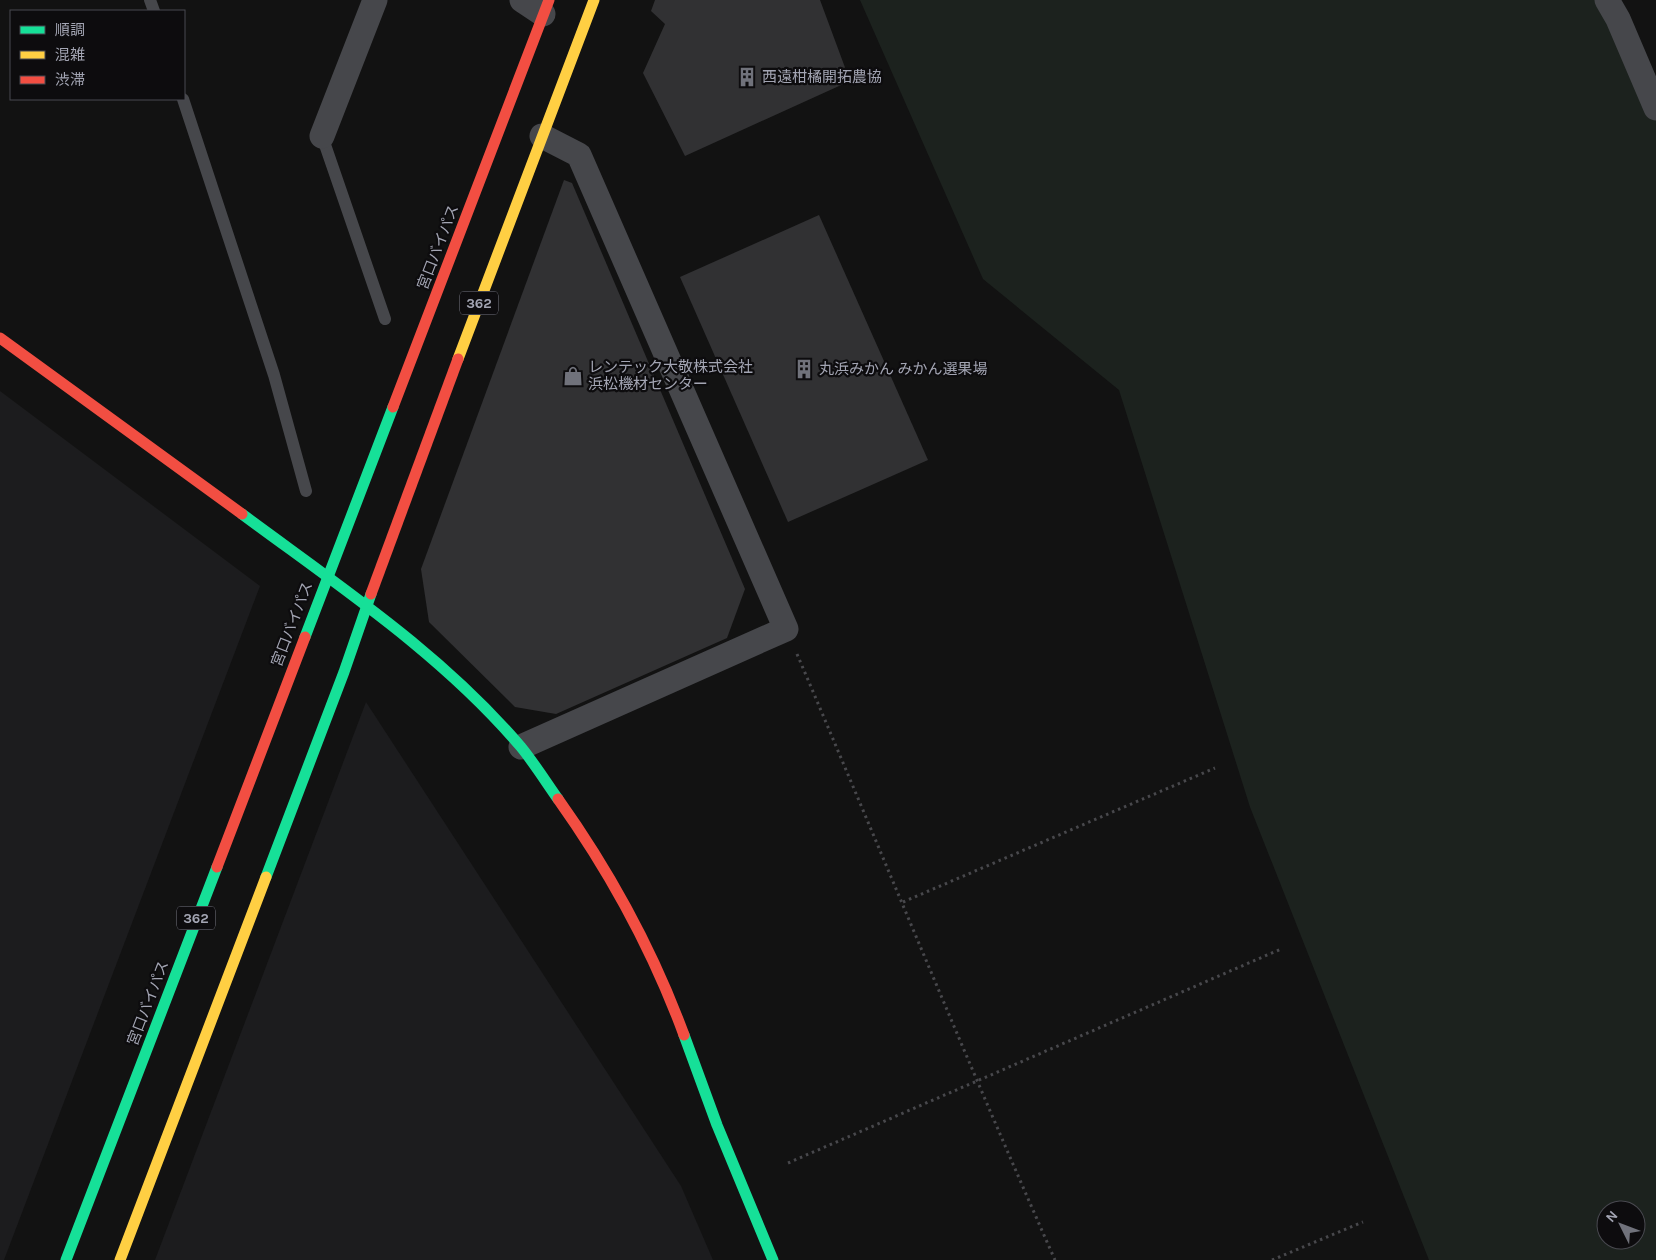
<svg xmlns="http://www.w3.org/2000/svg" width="1656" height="1260" font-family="Karla,'Noto Sans JP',sans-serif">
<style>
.built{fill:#1c1c1e}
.green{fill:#1c221e;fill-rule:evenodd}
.building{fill:#313133}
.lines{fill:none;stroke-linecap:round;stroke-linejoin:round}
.path{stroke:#48484c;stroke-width:3;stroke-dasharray:2.5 4;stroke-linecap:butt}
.lane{stroke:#46474b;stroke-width:12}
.street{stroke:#46474b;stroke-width:25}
.fast{stroke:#16e098;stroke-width:11}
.slow{stroke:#ffcf43;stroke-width:11}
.jam{stroke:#f24e42;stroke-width:11}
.labels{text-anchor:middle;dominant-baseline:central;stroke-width:4.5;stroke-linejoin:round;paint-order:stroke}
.shield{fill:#0d0c0e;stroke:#767782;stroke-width:1}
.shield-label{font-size:14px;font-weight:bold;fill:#a3a5b3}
.poi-label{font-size:15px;fill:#a3a5b3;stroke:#0d0c0e;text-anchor:start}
.street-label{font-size:15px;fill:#a3a5b3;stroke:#0d0c0e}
</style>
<rect width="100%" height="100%" fill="#121212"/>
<!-- built -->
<g class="built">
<path d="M0,391l260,195 -256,674h-4z"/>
<path d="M366,702l315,484 32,74h-558z"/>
</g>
<!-- green -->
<path class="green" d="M860,0h740l56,108v1152h-227l-179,-453 -131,-417 -136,-111zM1606,1210h30v30h-30z"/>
<!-- building -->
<g class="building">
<path d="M655,0h165l30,81 -165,75 -42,-83 22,-49 -14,-13z"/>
<path d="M564,180l8,3 173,406 -18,49 -171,76 -41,-7 -86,-85 -8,-53z"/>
<path d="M819,215l109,245 -140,62 -108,-245z"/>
</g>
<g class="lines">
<!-- path -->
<g class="path">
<path d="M797,654c86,202 169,405 258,606"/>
<path d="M903,902l312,-134"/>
<path d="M788,1163l493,-214"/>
<path d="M1272,1260l91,-38"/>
</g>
<!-- lane -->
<g class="lane">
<path d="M150,0l4,11"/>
<path d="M183,99l91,276 32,116"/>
<path d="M322,136l63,183"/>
</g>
<!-- street -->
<g class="street">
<path d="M522,0l21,14"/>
<path d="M1607,0l11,19 38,89"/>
<path d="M322,136l53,-136"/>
<path d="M521,747l265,-118 -207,-474 -37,-19"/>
</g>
<!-- fast -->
<g class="fast">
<path d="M242,514c97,72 200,140 279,233 13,16 25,35 37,52"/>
<path d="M305,637l88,-230"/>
<path d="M266,877l78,-205 27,-78"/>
<path d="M684,1035l33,90 56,135"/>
<path d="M66,1260l151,-393"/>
</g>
<!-- slow -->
<g class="slow">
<path d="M458,359l136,-359"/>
<path d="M120,1260l146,-383"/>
</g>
<!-- jam -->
<g class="jam">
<path d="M0,338l242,176"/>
<path d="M393,407l156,-407"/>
<path d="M371,594l87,-235"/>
<path d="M558,799c52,73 95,152 126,236"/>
<path d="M217,867l88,-230"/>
</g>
</g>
<!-- icons -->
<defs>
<symbol id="building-bare" viewBox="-9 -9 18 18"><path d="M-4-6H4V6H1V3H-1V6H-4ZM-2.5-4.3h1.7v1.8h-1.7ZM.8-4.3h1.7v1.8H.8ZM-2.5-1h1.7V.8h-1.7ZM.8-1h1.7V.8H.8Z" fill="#70727b" stroke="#0d0c0e" stroke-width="2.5" paint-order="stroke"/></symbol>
<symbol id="shop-bare" viewBox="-9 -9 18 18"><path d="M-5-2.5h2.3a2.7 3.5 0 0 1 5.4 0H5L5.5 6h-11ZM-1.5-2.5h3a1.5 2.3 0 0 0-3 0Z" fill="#70727b" stroke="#0d0c0e" stroke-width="2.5" paint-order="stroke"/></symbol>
</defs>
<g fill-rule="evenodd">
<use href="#building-bare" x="733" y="63" width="28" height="28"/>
<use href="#building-bare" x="790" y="355" width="28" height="28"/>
<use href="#shop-bare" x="559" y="362" width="28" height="28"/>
</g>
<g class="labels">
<!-- shield labels -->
<g class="shield">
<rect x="460" y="291.5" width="38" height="23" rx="4"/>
<rect x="177" y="906.5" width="38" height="23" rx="4"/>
</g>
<g class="shield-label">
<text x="479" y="303">362</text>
<text x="196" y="918">362</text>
</g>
<!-- poi labels -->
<g class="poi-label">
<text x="762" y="77">西遠柑橘開拓農協</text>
<text x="588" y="367">レンテック大敬株式会社<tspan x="588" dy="17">浜松機材センター</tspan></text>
<text x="819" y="369">丸浜みかん みかん選果場</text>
</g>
<!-- street labels -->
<g class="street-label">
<text transform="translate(438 247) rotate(-69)">宮口バイパス</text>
<text transform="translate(292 624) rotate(-69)">宮口バイパス</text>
<text transform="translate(148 1003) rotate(-69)">宮口バイパス</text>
</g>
</g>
<!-- legend -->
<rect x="10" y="10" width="175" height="90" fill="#0d0c0e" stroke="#494950"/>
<rect x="20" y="26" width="25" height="8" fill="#16e098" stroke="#494950"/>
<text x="55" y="35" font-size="15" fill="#a3a5b3">順調</text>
<rect x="20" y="51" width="25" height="8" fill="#ffcf43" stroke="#494950"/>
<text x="55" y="60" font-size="15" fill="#a3a5b3">混雑</text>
<rect x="20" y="76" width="25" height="8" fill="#f24e42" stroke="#494950"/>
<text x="55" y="85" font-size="15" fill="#a3a5b3">渋滞</text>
<!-- north arrow -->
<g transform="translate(1621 1225) rotate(312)"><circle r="24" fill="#0d0c0e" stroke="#494950"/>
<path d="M0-4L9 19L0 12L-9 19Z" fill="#70727b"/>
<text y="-8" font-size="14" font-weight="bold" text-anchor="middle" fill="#a3a5b3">N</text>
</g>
</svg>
